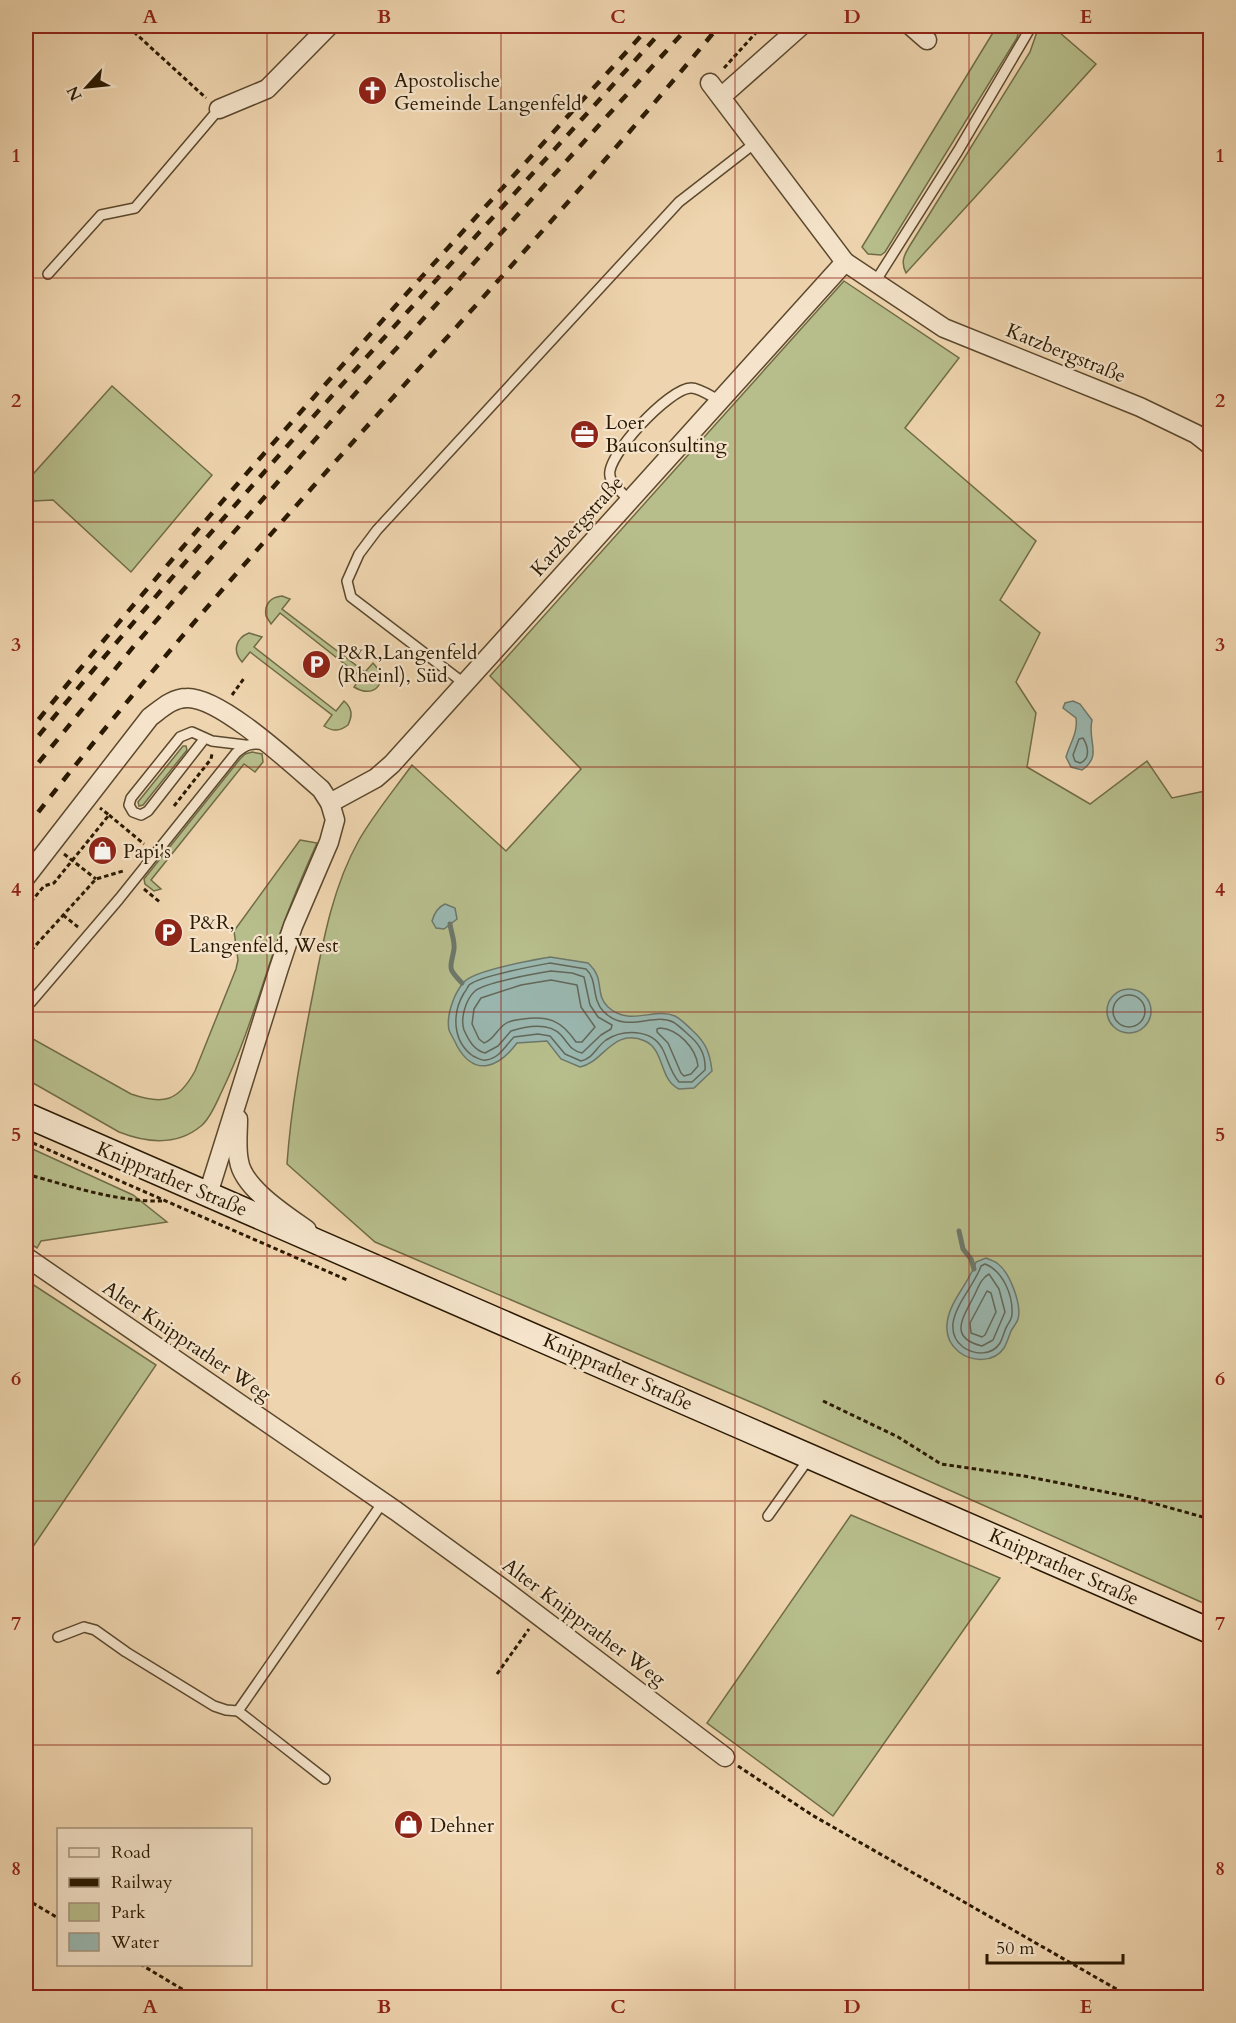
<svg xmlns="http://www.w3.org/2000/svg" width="1236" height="2023" font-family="Cardo,serif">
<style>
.green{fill:#b7be8c;stroke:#706c47;stroke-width:1.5}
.water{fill:#9ab8b1;stroke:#6d786b;stroke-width:1.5}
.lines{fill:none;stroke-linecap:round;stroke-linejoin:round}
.shore{stroke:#62685a;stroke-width:1.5}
.stream{stroke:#6d786b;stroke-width:5}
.lane-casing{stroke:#5b482d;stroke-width:12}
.street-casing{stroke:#5b482d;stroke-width:21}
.secondary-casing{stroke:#2a1902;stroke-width:27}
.path{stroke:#2a1902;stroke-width:3;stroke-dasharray:4.5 3;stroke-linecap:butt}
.lane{stroke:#f5e4cb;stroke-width:9}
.street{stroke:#f5e4cb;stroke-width:18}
.secondary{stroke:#f5e4cb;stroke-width:24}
.rail{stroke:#2a1902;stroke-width:4.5;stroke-dasharray:10 10;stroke-linecap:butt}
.grid{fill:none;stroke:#8f2418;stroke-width:1.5;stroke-opacity:0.55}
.labels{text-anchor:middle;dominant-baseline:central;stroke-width:4.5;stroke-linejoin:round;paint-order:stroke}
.poi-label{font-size:20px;fill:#2a1902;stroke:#f5e4cb;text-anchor:start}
.street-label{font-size:20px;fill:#2a1902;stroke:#f5e4cb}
.neatline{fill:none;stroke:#8f2418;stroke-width:2}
.grid-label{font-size:20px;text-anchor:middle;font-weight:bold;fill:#8f2418}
</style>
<rect width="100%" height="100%" fill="#efd5af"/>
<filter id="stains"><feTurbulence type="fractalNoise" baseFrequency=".00333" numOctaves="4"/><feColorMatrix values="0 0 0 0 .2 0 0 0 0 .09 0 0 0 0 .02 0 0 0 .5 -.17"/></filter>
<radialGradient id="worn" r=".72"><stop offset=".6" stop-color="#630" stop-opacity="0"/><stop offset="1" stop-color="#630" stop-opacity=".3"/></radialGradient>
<!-- green -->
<g class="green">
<path d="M997,26h23l-3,12 -132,214 -4,3 -13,-1 -6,-7z"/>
<path d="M1039,26h13l44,38 -190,209c-5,-10 -3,-16 3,-26l121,-195z"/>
<path d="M844,281l115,77 -54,70 131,113 -36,59 40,33 -24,49 20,31 -9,54 63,37 57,-43 25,37 38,-8v816l-450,-200 -385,-164 -88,-78c4,-58 15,-115 26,-171 10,-52 20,-107 46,-153 15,-26 35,-50 53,-75l94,86 75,-82 -91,-93z"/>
<path d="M112,386l100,89 -81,97 -78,-72 -19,1 -8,-19z"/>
<path d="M282,596l8,3 -8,10 83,63 8,-9c17,18 2,37 -19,24l7,-10 -81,-64 -9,11 -5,-8c-2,-11 4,-19 16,-20z"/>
<path d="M249,633l13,4 -8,10 82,64 8,-10c8,7 9,14 4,24 -8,6 -15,7 -24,1l8,-11 -82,-63 -8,10c-10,-11 -6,-24 7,-29z"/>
<path d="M183,746h3l1,4 -44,55 -4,1 -1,-4z"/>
<path d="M252,752l10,2 1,8 -8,10 -11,-8 -93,116 10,9 -7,2 -9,-7 -1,-5 96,-120 5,-5z"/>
<path d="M300,840l17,3c-14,31 -27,62 -38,93 -18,52 -33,105 -57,155 -5,10 -11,27 -21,35 -24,20 -54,17 -82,6l-93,-53v-44l105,59c32,11 47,8 64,-23l41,-102 2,-9 -4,-29z"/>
<path d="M26,1146l107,49 34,27 -126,19 -4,7 -11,-7z"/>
<path d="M26,1280l130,85 -130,192z"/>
<path d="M851,1515l149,63 -167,238 -126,-93z"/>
</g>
<!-- water -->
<g class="water">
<path d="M1073,701l7,3 12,16c-5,21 11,36 -10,50l-11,-3 -5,-10c4,-14 12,-24 10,-39l-13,-10 2,-5z"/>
<path d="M445,904l10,4 2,11 -13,10 -8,-1 -4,-7c2,-7 6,-14 13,-17z"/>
<path d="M550,957l38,6c18,16 6,31 20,44 22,20 46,0 67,9 6,3 13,10 18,15 13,12 17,22 19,40l-18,17 -15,1c-20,-9 -14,-39 -34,-48 -32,-14 -42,22 -65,26l-19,-8 -14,-18 -30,2c-18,24 -42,35 -60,3 -2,-5 -6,-11 -8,-16 -3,-15 5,-36 14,-47 9,-13 71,-23 87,-26z"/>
<circle cx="1129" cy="1011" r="22"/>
<path d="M986,1258c4,2 9,3 12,6 12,9 24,41 20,55 -1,4 -5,8 -7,12 -2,5 -4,12 -7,17 -10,15 -32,14 -45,4 -9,-7 -13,-17 -12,-28 2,-23 23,-42 29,-62z"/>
</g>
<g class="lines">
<!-- shore -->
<g class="shore">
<path d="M1083,738c5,8 8,21 -3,25l-5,-2 -2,-6 6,-16z"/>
<path d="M550,963l36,6c12,11 5,29 17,42 23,24 50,1 70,11 7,4 13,11 18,15 10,9 15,19 14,33l-13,12h-13c-9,-10 -11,-23 -17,-34 -11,-19 -39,-19 -56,-8 -10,7 -12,18 -25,21l-16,-7 -15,-18 -12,-2 -24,3c-9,9 -14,21 -28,23 -5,1 -8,-2 -13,-4 -21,-15 -21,-43 -9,-63 2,-2 3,-5 5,-8 10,-9 65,-19 81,-22z"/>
<path d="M551,971l21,2 12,4 6,28 8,12 14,8 -1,4 -10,6 -19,18c-12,-3 -13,-9 -21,-18 -12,-13 -35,-9 -50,-4l-13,15 -13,7c-11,-3 -16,-12 -21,-23 -4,-12 2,-31 11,-39 9,-8 62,-18 76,-20z"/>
<path d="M551,980l26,5 4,22 14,20 -13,15h-6c-14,-21 -28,-27 -53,-23 -6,1 -13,1 -18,5 -9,6 -11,16 -21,19l-5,-4 -7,-15 2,-15 7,-11 40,-13z"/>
<circle cx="1129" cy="1011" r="16"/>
<path d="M660,1028c18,1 36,20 38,38l-7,8 -7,2 -3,-3 -13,-30 -11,-11v-3z"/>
<path d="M985,1264c18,7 28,31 27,50 0,5 -3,8 -5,12 -3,5 -4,12 -7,17 -8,13 -26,12 -37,4 -8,-6 -11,-14 -10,-24 3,-20 22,-39 28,-57z"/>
<path d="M989,1274l10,15 6,23 -12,28 -11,6c-33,-8 -20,-27 -9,-48 5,-9 7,-19 16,-24z"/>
<path d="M987,1291l4,2 5,19 -11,23 -3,2 -11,-4 -1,-10z"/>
</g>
<!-- stream -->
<g class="stream">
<path d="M450,924c1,8 5,17 4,25 -3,19 -8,18 8,34"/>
<path d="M959,1231l4,18 8,10 3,10"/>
</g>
<defs>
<g id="lane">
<path d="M48,274l53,-59 34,-7 84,-99"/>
<path d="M875,282l83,-131 70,-119 1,-6"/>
<path d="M630,501c-6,-7 -19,-16 -20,-25 -5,-19 59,-88 81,-88 9,0 21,9 29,13"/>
<path d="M465,684l-114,-87 -4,-16 12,-27 18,-24 302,-328 76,-59"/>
<path d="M205,738l-57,73 -7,4 -8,-3 -4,-7 2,-7 49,-61 12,-5 20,9 33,4"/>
<path d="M26,1005l5,-3 88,-103 117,-146c9,-8 16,-11 29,-8"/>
<path d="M768,1516l42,-59"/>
<path d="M58,1637l26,-10 11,3 31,22 88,54 12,4 12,1"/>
<path d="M325,1779l-87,-68 145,-209"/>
</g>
<g id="street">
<path d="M911,26l16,14"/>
<path d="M710,83l135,179 99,66 196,79 56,27 14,11"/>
<path d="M721,97l80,-71"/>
<path d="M219,109l48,-20 62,-63"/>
<path d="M330,803l46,-25 16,-14 453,-502"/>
<path d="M26,877l124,-160c11,-8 22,-19 37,-19 34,-1 107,68 134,91l9,14 5,17 -6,22 -36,84 -14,42 -71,226"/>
<path d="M238,1119c0,14 -2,29 1,42 4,27 47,54 68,69"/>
<path d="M26,1257l370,254 106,77 223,169"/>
</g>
<path id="secondary" d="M26,1115l1184,516"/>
</defs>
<!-- lane casing -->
<use href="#lane" class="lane-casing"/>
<!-- street casing -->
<use href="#street" class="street-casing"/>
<!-- secondary casing -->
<use href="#secondary" class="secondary-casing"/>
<!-- path -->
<g class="path">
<path d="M129,26l6,7 71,65"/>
<path d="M724,68l38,-42"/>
<path d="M232,695l13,-18"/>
<path d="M174,806l37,-47 1,-5"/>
<path d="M109,815l35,29"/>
<path d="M64,854l32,25"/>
<path d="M144,889l17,14"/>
<path d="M26,908l18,-22 10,-3 55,-68 -9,-7"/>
<path d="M63,915l15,12"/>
<path d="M26,956l70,-77 27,-8"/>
<path d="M26,1140l321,140"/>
<path d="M26,1174c44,12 90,28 136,27"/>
<path d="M823,1401l75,36 43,27 83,12 107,21 79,22"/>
<path d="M497,1674l32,-45"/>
<path d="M738,1766l74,49 320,183"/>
<path d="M26,1899l32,19"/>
<path d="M140,1964l57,34"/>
</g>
<!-- lane -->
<use href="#lane" class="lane"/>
<!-- street -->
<use href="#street" class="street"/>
<!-- secondary -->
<use href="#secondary" class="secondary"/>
<!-- rail -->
<g class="rail">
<path d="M26,735c198,-245 412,-476 624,-709"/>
<path d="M26,751c204,-249 425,-486 640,-725"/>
<path d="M26,778l108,-132 221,-252 334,-368"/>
<path d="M26,828c216,-280 468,-530 693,-802"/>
</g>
</g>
<!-- grid -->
<path class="grid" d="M267,26v1972M501,26v1972M735,26v1972M969,26v1972M26,278h1184M26,522h1184M26,767h1184M26,1012h1184M26,1256h1184M26,1501h1184M26,1745h1184"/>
<!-- icons -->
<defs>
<symbol id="church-disc" viewBox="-11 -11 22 22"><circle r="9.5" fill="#8f2418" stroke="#f5e4cb"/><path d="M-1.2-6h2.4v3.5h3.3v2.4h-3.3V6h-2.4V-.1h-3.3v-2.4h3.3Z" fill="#fff"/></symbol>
<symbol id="office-disc" viewBox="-11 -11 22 22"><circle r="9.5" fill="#8f2418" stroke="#f5e4cb"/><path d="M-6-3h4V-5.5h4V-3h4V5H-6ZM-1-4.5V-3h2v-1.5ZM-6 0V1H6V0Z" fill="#fff"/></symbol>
<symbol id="parking-disc" viewBox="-11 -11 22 22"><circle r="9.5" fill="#8f2418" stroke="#f5e4cb"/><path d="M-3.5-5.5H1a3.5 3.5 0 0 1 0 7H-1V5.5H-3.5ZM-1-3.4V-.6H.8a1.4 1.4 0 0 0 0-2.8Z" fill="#fff"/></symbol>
<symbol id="shop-disc" viewBox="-11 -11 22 22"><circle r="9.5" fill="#8f2418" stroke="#f5e4cb"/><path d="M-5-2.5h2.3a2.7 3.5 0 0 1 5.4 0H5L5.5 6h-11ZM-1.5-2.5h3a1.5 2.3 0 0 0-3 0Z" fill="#fff"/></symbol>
</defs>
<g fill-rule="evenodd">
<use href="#church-disc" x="356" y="74" width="33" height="33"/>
<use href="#office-disc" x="568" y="418" width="33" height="33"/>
<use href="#parking-disc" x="300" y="648" width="33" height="33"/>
<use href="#shop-disc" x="86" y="834" width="33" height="33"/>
<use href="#parking-disc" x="152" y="916" width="33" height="33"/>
<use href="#shop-disc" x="392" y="1808" width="33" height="33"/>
</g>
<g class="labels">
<!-- poi labels -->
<g class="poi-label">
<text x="394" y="80">Apostolische<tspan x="394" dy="23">Gemeinde Langenfeld</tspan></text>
<text x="605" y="422">Loer<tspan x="605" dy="23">Bauconsulting</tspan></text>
<text x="337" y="652">P&amp;R,Langenfeld<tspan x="337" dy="23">(Rheinl), Süd</tspan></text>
<text x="123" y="851">Papi's</text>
<text x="189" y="922">P&amp;R,<tspan x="189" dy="23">Langenfeld, West</tspan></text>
<text x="430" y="1825">Dehner</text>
</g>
<!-- street labels -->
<g class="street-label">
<text transform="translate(1066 353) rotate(22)">Katzbergstraße</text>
<text transform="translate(577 526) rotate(-48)">Katzbergstraße</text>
<text transform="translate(172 1179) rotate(23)">Knipprather Straße</text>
<text transform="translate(187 1341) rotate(34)">Alter Knipprather Weg</text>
<text transform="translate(618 1372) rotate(24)">Knipprather Straße</text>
<text transform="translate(1064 1567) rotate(24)">Knipprather Straße</text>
<text transform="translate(584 1622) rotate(37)">Alter Knipprather Weg</text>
</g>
</g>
<!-- margin -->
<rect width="1236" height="2023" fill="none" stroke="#efd5af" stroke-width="66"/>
<!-- legend -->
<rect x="57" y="1828" width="195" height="138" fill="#f5e4cb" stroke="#a4937b" stroke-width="1.5"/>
<rect x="69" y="1848" width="30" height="9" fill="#f5e4cb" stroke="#a4937b" stroke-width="1.5"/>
<text x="111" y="1858" font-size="18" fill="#2a1902">Road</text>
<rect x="69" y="1878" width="30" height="9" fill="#2a1902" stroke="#a4937b" stroke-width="1.5"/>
<text x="111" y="1888" font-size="18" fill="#2a1902">Railway</text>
<rect x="69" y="1903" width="30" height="18" fill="#b7be8c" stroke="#a4937b" stroke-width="1.5"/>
<text x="111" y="1918" font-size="18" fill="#2a1902">Park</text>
<rect x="69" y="1933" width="30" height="18" fill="#9ab8b1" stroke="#a4937b" stroke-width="1.5"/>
<text x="111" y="1948" font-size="18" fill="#2a1902">Water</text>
<!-- north arrow -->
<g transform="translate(87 87) rotate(243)" stroke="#f5e4cb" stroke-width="4.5" paint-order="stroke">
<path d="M0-4.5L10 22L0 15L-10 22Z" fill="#2a1902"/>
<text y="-9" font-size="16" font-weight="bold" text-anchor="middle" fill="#2a1902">N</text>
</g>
<!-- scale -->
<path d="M987 1954v9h136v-9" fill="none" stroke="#2a1902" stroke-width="3"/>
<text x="996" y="1954" font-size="18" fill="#2a1902" stroke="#f5e4cb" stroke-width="4.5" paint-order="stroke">50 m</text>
<rect x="33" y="33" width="1170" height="1957" class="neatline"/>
<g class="grid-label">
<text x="150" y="23">A</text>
<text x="384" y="23">B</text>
<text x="618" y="23">C</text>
<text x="852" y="23">D</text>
<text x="1086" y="23">E</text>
<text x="16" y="162">1</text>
<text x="1220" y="162">1</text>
<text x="16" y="407">2</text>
<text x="1220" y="407">2</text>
<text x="16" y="651">3</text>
<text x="1220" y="651">3</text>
<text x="16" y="896">4</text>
<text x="1220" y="896">4</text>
<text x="16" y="1141">5</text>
<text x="1220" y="1141">5</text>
<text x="16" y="1385">6</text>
<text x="1220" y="1385">6</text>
<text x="16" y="1630">7</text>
<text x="1220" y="1630">7</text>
<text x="16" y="1875">8</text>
<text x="1220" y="1875">8</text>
<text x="150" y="2013">A</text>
<text x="384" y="2013">B</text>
<text x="618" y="2013">C</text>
<text x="852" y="2013">D</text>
<text x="1086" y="2013">E</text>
</g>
<rect width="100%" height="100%" filter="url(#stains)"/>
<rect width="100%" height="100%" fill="url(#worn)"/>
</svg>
